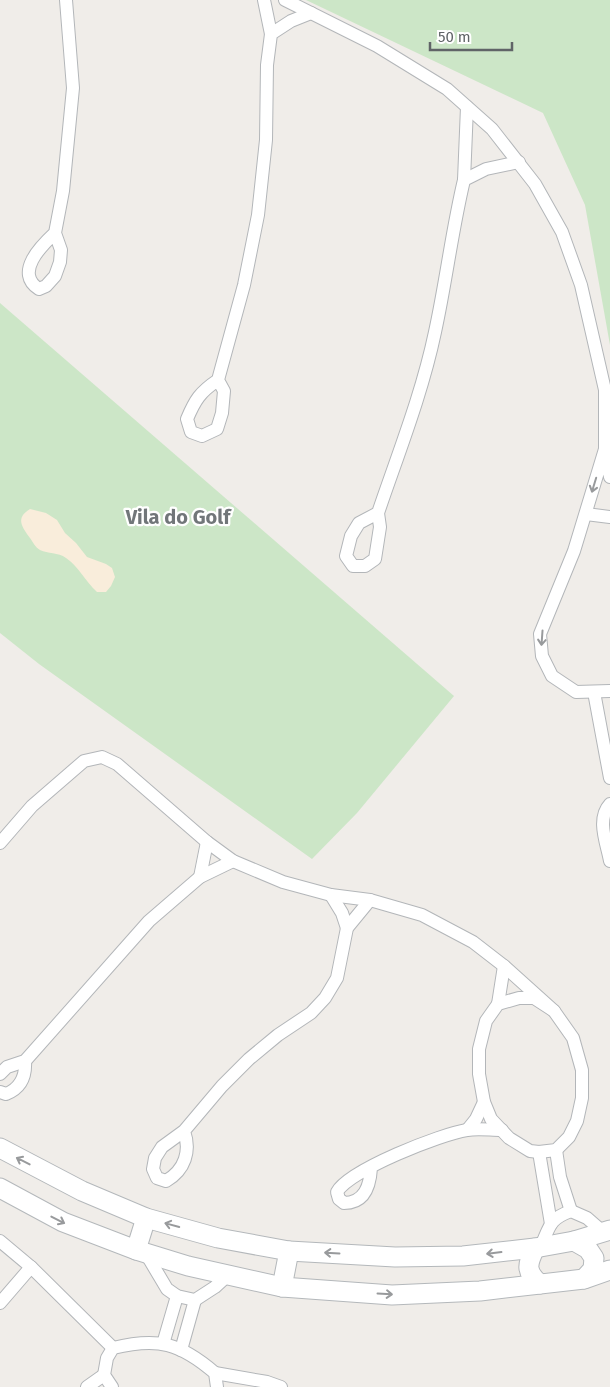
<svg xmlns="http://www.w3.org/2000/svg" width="610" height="1387" font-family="'Fira Sans',sans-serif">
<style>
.green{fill:#cce6c7}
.sand{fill:#f9eddb}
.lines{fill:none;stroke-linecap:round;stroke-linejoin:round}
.street-casing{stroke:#b3b6b9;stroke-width:14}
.secondary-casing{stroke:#b4b8bb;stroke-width:21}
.street{stroke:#fff;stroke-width:12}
.secondary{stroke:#fff;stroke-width:19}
.oneway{stroke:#989a9c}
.labels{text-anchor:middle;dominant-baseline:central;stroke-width:4.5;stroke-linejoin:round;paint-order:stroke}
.district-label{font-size:20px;font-weight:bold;fill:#717679;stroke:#fff}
</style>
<rect width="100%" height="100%" fill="#f0ede9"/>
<!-- green -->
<g class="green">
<path d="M306,0h304v345l-25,-140 -42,-92z"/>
<path d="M0,303l454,393 -97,117 -45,46 -273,-195 -39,-31z"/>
</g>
<!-- sand -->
<path class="sand" d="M30,509l16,4 11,7 8,13 11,10 11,14 19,7 6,4 3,9 -4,9 -5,6h-9c-12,-11 -18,-25 -31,-34 -8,-6 -18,-4 -26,-8 -5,-3 -7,-8 -10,-12 -8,-11 -15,-20 0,-29z"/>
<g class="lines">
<defs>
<g id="street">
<path d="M264,0l7,34"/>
<path d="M285,0l92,46 70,43 45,40 43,55 27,48 19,53 24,105v59"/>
<path d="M464,180l3,-73"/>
<path d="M55,233c-14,13 -41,40 -16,56l7,-3 9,-10 5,-14 1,-12 -6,-17 8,-42 10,-103 -7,-88"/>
<path d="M218,380l6,11 -2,22 -5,16 -15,7 -11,-4 -4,-13c8,-19 13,-27 31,-39l26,-95 14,-70 8,-75 1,-75 4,-31 20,-13 20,-8"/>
<path d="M610,477l-5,-28 -31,102 -34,83 2,22 10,20 24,16 34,-1"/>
<path d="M378,513l-19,10 -8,13 -5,20 7,10h12l10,-7 5,-32 -2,-14c20,-59 44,-119 57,-181 11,-50 17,-102 29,-152l22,-11 33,-7"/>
<path d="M586,514l24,3"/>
<path d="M594,692l16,86"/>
<path d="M610,804c-14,15 -3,40 0,57"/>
<path d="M0,843l32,-37 52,-45 18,-4 15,7 90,78 26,19 50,21 48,13 39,5 52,15 51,27 31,24 50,45"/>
<path d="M200,877l7,-35"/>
<path d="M331,895l11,18 5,15"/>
<path d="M519,998h15l20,13 19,27 9,32v28l-5,23 -8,16 -13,13 -17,2 -9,-1 -21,-13 -18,-19 -7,-17 -5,-28v-25l7,-28 12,-17z"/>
<path d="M498,1004l6,-38"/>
<path d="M0,1074l7,-7 18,-6 124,-140 51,-44 33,-16"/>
<path d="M0,1092l6,2c15,-6 20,-18 19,-33"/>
<path d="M468,1129l8,-10 8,-17"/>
<path d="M184,1131c7,20 1,39 -18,50l-9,-3 -4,-9 2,-11 7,-11 22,-16 38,-45 27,-27 29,-24 33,-22 14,-15 12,-20 10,-50 23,-28"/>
<path d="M556,1150l4,27 11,34"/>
<path d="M539,1152l12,72"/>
<path d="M371,1168c-1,17 -6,35 -27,35l-5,-4 -2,-7c12,-22 104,-58 130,-62 11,-2 23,0 35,0"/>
<path d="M0,1241l31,26 82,81"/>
<path d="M541,1246c9,-20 8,-27 30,-35l16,7 16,14"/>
<path d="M145,1252l22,37 10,7 18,4 20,-13 13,-12"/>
<path d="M0,1303l31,-36"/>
<path d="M163,1344l14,-48"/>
<path d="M181,1350l14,-50"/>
<path d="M215,1373l52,9 14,5"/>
<path d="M87,1387l17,-12"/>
<path d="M112,1387l-8,-12 3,-17 6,-10c45,-11 67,-5 102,25l2,14"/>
</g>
<g id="secondary">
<path d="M0,1148l82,43 64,27 72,20 71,13 106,6 68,-1 72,-8 39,-7 36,-11"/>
<path d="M0,1188l63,34 73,28 52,16 94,21 110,8 88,-4 104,-12 26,-9"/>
<path d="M574,1241l14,8 6,9 -1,11 -9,10"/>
<path d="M535,1248c-8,16 -10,24 5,36"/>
<path d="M136,1250l10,-32"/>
<path d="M282,1287l7,-36"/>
</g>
</defs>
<!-- street casing -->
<use href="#street" class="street-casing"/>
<!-- secondary casing -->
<use href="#secondary" class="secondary-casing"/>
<!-- street -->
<use href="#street" class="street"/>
<!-- secondary -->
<use href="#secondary" class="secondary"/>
</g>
<!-- one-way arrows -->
<defs><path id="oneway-shaft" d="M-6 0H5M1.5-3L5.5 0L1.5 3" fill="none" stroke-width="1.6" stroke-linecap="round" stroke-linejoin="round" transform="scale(1.25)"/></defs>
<g class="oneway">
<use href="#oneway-shaft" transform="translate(594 485) rotate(107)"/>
<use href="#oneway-shaft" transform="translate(542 638) rotate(94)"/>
<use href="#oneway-shaft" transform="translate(23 1161) rotate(-153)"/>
<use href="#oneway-shaft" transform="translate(58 1220) rotate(27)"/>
<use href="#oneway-shaft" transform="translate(172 1225) rotate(-165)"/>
<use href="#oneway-shaft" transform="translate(332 1253) rotate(-177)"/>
<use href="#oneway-shaft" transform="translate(494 1253) rotate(173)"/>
<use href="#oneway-shaft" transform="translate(385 1294) rotate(3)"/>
</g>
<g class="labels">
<!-- district labels -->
<g class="district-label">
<text x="178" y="517">Vila do Golf</text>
</g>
</g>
<!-- scale -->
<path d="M430 42v8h82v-8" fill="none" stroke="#606467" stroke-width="2.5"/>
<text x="438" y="42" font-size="15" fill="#606467" stroke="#ffffff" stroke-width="4" paint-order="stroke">50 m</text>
</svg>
